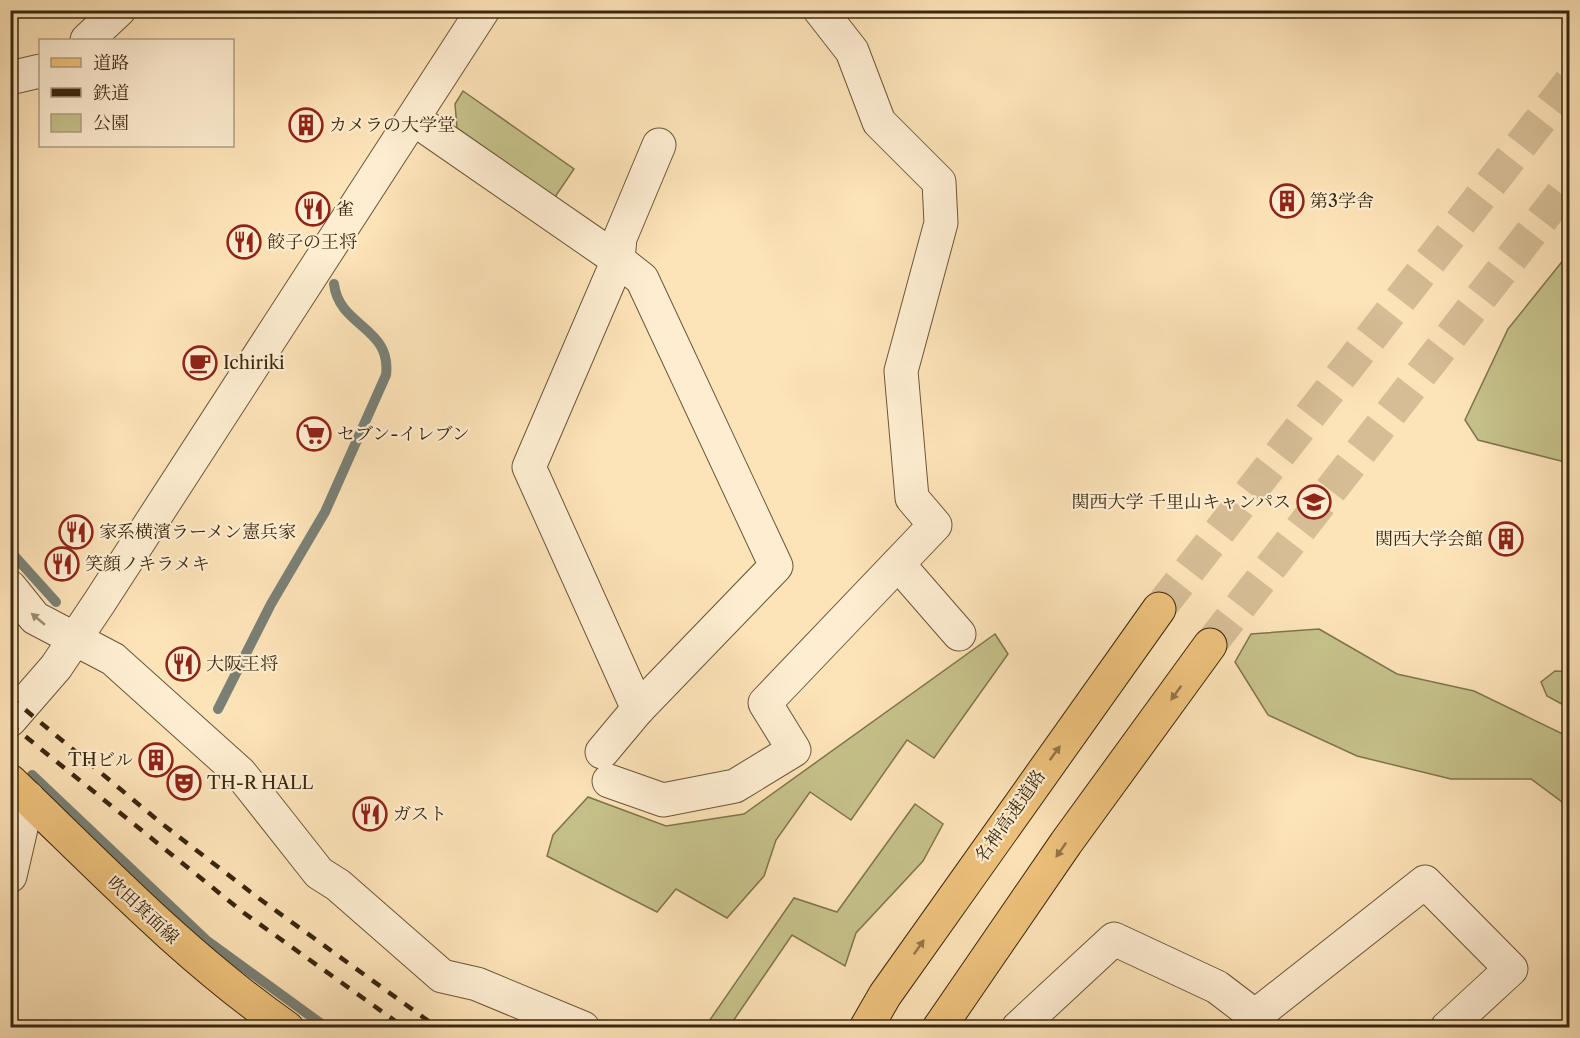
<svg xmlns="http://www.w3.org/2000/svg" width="1580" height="1038" font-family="'Libre Caslon Text','Noto Serif JP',serif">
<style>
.green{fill:#c6c18a;stroke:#80744c;stroke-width:1.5}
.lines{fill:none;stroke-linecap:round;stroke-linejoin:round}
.stream{stroke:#7a8075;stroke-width:10}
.highway-tunnel{stroke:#d6bd96;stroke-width:33;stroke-dasharray:33 16;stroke-linecap:butt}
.minor-casing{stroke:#6b5638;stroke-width:35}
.major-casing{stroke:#3a270e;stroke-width:35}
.highway-casing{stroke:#3a270e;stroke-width:35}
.minor{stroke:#feedd1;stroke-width:33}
.major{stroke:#eec27c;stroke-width:33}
.highway{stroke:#eec27c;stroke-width:33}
.rail{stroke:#3a270e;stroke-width:4.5;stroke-dasharray:10 10;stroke-linecap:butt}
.oneway{fill:#9c8a70}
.oneway2{fill:#947445}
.labels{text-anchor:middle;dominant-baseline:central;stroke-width:4.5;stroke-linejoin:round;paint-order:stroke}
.poi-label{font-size:18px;fill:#3a270e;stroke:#feedd1;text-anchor:start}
.street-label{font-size:18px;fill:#3a270e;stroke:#feedd1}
</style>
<rect width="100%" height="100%" fill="#fde3b8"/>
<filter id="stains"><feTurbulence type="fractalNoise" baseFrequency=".00333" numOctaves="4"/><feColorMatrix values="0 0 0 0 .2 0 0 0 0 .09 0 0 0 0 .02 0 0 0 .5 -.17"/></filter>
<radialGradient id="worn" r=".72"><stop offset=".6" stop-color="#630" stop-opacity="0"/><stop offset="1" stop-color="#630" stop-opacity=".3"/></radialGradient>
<!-- green -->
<g class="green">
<path d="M463,91l111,78 -19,28 -98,-69 -2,-24z"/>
<path d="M1569,253v210l-91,-23 -13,-20 43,-91z"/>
<path d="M1319,629l78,45 77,17 95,46v98l-7,-33 -31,-23h-80l-94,-23 -89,-41 -33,-53 16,-28z"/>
<path d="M995,634l13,20 -74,104 -27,-18 -56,80 -41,-28 -34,48 -12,36 -37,42 -51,-29 -19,23 -110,-56 6,-21 35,-38 78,29 78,-12z"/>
<path d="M1555,671l14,1v36l-22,-12 -6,-14z"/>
<path d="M915,804l28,20 -20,37 -67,72 -11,33 -53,-31 -63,92h-24l89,-129 43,14z"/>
</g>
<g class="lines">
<!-- stream -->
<g class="stream">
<path d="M10,551l46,51"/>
<path d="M218,709l53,-105 54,-92 61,-137c6,-48 -47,-48 -52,-91"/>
<path d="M32,775l174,165 121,88"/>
</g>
<!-- highway-tunnel -->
<g class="highway-tunnel">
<path d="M1159,609l411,-527"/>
<path d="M1210,645l360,-462"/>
</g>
<defs>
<g id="minor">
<path d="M87,40l32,-30"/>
<path d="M10,78l30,-7"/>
<path d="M414,119l204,141 24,19 134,287 -138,143 -109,-242 89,-207 2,-22 39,-93"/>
<path d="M898,564l61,70"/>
<path d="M10,587l25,31 78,41 127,114 79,100 19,12 104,91 35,8 106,44"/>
<path d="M10,720l46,-53 43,-64 384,-593"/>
<path d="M602,752l36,-43"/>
<path d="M609,781l54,19 72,-14 59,-36 -29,-47 170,-178 -23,-27 -11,-127 40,-148 -2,-41 -60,-60 -27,-71 -32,-41"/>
<path d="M10,876l18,-78"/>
<path d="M1018,1028l96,-89 103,48 38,29 170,-134 86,87 -64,59"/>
</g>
<path id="major" d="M10,781c90,86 175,176 277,247"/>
<g id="highway">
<path d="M866,1028l19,-33 274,-386"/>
<path d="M939,1028l127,-185 144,-198"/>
</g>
</defs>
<!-- minor casing -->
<use href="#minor" class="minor-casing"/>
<!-- major casing -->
<use href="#major" class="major-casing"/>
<!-- highway casing -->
<use href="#highway" class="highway-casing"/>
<!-- minor -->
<use href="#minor" class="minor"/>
<!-- major -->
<use href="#major" class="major"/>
<!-- highway -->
<use href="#highway" class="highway"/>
<!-- rail -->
<g class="rail">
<path d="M10,697l151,126 96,74 181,131"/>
<path d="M10,724l234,189 161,115"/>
</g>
</g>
<!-- one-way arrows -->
<defs><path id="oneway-solid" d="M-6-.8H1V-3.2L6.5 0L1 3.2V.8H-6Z" transform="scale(1.5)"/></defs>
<use class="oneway" href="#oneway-solid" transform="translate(38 619) rotate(-140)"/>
<g class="oneway2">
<use href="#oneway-solid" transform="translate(1176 693) rotate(126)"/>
<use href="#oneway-solid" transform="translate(1055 753) rotate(-54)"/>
<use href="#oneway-solid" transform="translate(1061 850) rotate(125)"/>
<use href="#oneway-solid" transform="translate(919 947) rotate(-55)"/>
</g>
<!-- icons -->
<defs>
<symbol id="building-ring" viewBox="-11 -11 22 22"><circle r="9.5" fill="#feedd1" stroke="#8f2418" stroke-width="1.5"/><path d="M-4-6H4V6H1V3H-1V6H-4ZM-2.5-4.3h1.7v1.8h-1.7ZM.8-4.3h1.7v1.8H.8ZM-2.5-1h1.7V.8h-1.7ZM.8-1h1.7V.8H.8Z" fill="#8f2418"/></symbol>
<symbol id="restaurant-ring" viewBox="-11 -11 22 22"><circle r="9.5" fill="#feedd1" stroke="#8f2418" stroke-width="1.5"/><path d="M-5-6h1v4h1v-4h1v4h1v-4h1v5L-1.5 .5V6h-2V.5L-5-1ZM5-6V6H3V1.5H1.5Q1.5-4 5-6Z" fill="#8f2418"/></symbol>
<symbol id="cafe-ring" viewBox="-11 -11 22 22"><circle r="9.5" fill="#feedd1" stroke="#8f2418" stroke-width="1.5"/><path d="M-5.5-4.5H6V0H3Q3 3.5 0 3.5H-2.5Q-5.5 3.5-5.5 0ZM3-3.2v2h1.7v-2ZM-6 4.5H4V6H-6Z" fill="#8f2418"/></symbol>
<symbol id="supermarket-ring" viewBox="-11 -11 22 22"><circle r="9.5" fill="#feedd1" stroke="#8f2418" stroke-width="1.5"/><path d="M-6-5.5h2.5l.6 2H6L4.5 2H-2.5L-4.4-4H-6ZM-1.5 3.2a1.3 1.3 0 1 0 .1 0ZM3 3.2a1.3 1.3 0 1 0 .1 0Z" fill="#8f2418"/></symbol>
<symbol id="university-ring" viewBox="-11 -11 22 22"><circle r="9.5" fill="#feedd1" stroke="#8f2418" stroke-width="1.5"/><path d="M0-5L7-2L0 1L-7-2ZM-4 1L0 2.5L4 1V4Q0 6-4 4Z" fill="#8f2418"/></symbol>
<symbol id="theatre-ring" viewBox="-11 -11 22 22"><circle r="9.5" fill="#feedd1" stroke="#8f2418" stroke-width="1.5"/><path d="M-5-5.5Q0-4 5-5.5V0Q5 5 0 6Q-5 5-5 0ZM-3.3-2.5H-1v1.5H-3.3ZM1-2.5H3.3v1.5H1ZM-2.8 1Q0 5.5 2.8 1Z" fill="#8f2418"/></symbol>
</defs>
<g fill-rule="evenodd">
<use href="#building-ring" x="287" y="106" width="38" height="38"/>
<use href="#building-ring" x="1268" y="182" width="38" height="38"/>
<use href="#restaurant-ring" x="294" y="190" width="38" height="38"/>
<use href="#restaurant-ring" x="225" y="223" width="38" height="38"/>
<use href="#cafe-ring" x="181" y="344" width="38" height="38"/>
<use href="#supermarket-ring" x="295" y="415" width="38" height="38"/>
<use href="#university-ring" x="1295" y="483" width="38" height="38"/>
<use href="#restaurant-ring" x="57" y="513" width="38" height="38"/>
<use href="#building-ring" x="1487" y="520" width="38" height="38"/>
<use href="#restaurant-ring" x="43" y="545" width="38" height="38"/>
<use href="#restaurant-ring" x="164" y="645" width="38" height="38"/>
<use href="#building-ring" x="137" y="741" width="38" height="38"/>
<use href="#theatre-ring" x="165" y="764" width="38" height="38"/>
<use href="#restaurant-ring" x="351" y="795" width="38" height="38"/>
</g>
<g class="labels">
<!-- poi labels -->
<g class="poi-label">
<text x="329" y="125">カメラの大学堂</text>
<text x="1310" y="201">第3学舎</text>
<text x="336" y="209">雀</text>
<text x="267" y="242">餃子の王将</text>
<text x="223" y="363">Ichiriki</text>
<text x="337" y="434">セブン-イレブン</text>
<text x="1291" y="502" text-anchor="end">関西大学 千里山キャンパス</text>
<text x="99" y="532">家系横濱ラーメン憲兵家</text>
<text x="1483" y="539" text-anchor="end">関西大学会館</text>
<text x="85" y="564">笑顔ノキラメキ</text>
<text x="206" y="664">大阪王将</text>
<text x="133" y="760" text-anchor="end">THビル</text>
<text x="207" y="783">TH-R HALL</text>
<text x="393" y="814">ガスト</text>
</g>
<!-- street labels -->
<g class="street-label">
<text transform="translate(1010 816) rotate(-55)">名神高速道路</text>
<text transform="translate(143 910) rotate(43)">吹田箕面線</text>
</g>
</g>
<!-- margin -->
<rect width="1580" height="1038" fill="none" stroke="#fde3b8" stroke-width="36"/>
<rect x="12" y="12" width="1556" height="1014" fill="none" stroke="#3a270e" stroke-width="3"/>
<rect x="18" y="18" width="1544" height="1002" fill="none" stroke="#3a270e" stroke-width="1.5"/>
<!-- legend -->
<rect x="39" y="39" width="195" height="108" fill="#feedd1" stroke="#b09e83" stroke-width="1.5"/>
<rect x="51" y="58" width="30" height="9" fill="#eec27c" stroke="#b09e83" stroke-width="1.5"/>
<text x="93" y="69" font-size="18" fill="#3a270e">道路</text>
<rect x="51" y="88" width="30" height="9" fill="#3a270e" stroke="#b09e83" stroke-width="1.5"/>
<text x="93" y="99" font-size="18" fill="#3a270e">鉄道</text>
<rect x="51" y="114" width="30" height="18" fill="#c6c18a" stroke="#b09e83" stroke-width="1.5"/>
<text x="93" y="129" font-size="18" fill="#3a270e">公園</text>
<rect width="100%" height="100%" filter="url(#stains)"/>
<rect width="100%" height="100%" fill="url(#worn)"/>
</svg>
